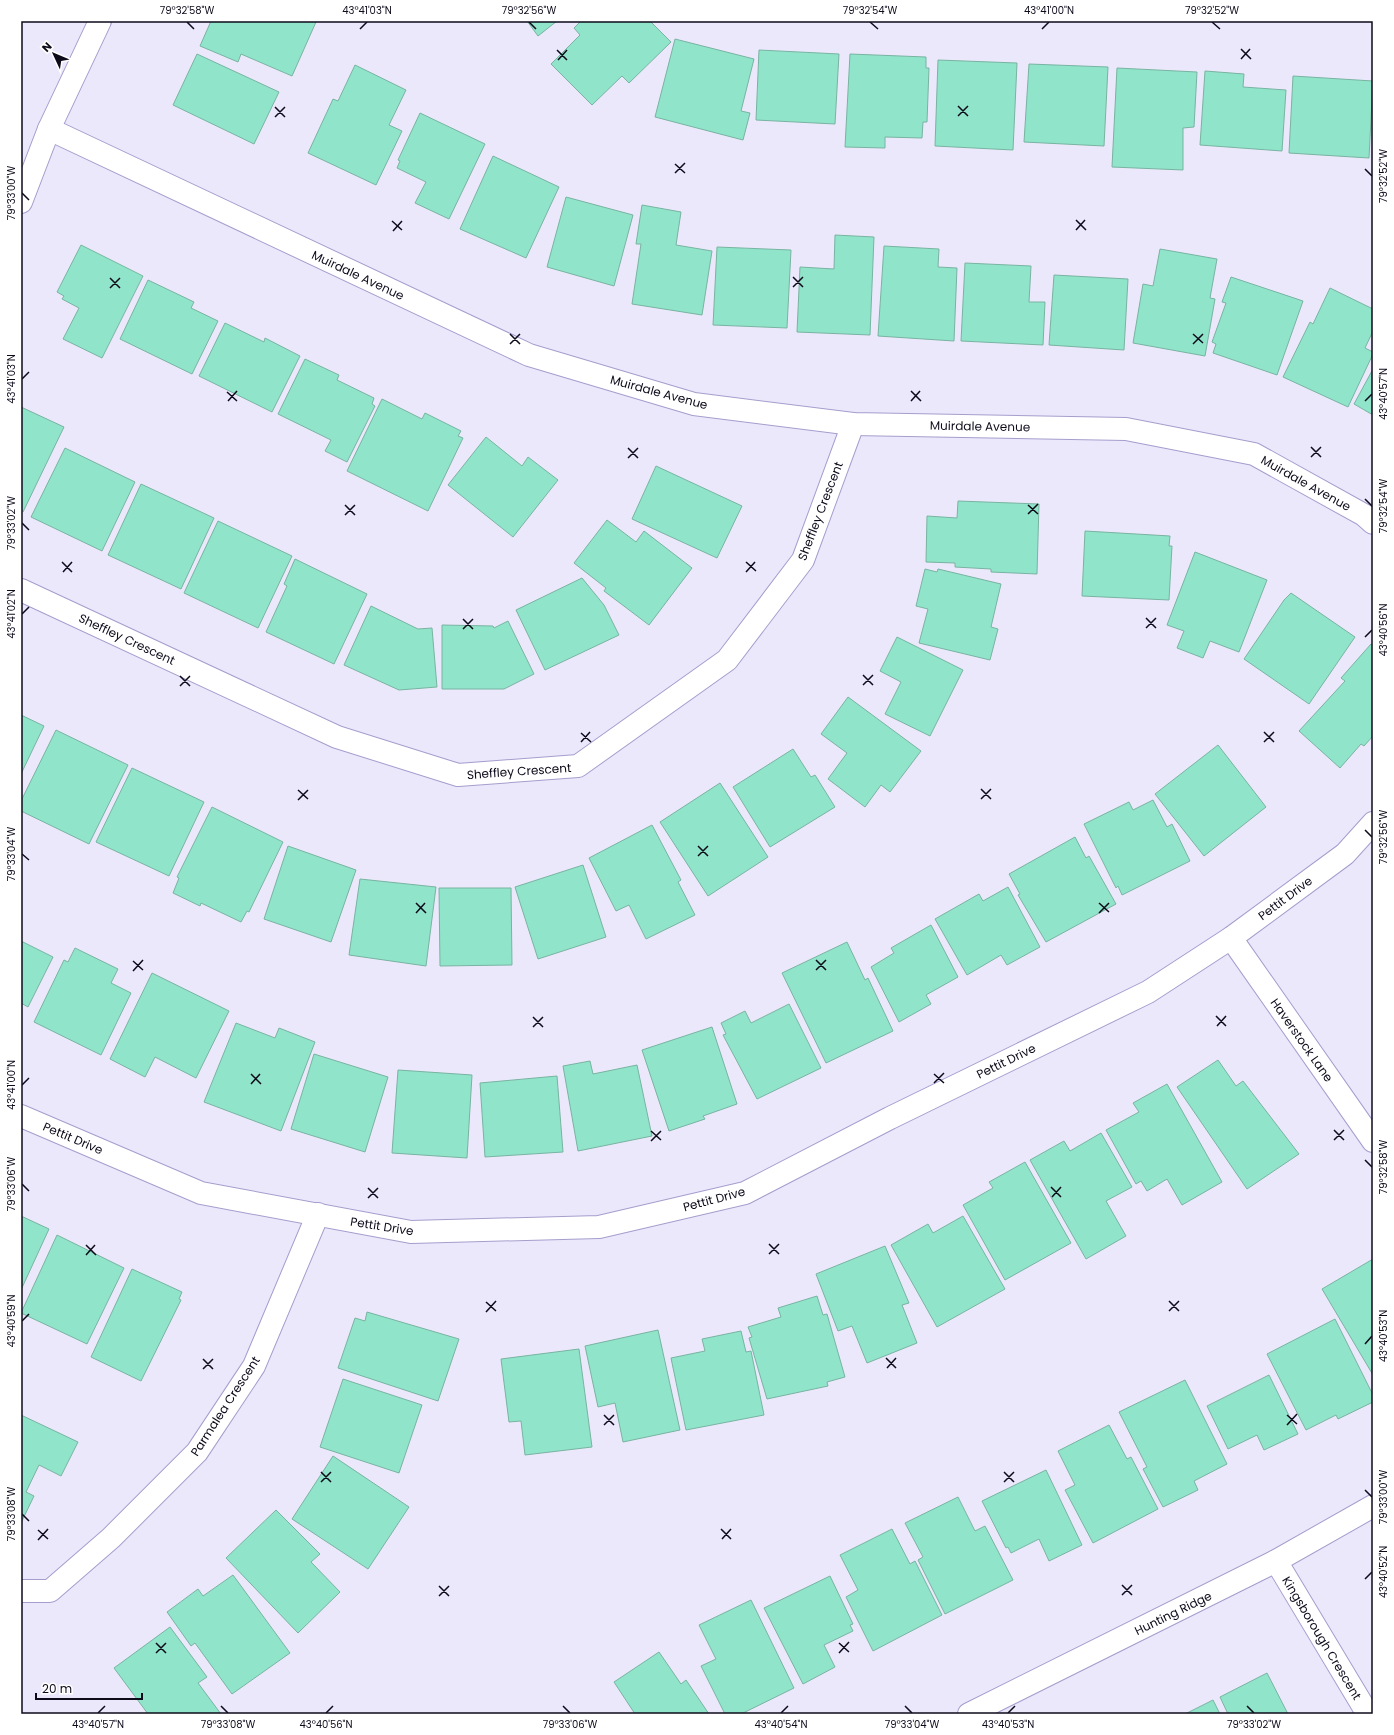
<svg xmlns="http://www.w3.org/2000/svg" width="1394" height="1735" font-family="Poppins,sans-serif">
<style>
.building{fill:#90e4c9;stroke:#78b4a1}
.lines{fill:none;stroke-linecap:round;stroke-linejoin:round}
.minor-casing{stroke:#a59ecd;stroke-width:24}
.minor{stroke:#fff;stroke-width:22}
.ticks{fill:none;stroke:#0d0a1a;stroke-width:1.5}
.labels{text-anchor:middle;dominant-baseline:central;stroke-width:3;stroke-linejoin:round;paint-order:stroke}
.street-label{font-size:12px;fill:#0d0a1a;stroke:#fff}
.neatline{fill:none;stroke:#0d0a1a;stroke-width:1.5}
.ticks-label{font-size:10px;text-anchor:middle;fill:#0d0a1a}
</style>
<rect width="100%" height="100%" fill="#ebe8fc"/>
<!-- building -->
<g class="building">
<path d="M211,21h102l3,1 -24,54 -51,-22 -3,8 -38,-16z"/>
<path d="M527,21h30l-19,15z"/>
<path d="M581,21h69l21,21 -42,41 -7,-7 -30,29 -41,-41 29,-29 -6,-7z"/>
<path d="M675,39l79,20 -13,52 9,2 -7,27 -88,-23z"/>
<path d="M759,50l80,4 -4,70 -79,-4z"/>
<path d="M197,54l82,38 -25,52 -81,-39z"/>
<path d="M850,54l76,3v11h3l-2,54h-4l-1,16 -37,-1v11l-40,-1z"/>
<path d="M938,60l79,3 -4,87 -78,-4z"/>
<path d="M1029,64l79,3 -4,79 -80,-4z"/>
<path d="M355,65l51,25 -17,35 13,6 -26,54 -68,-32 25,-54 5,2z"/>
<path d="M1117,68l80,4 -3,55 -11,1v42l-71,-3z"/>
<path d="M1205,71l39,3 -1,13 43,3 -4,61 -82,-6z"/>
<path d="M1293,76l80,5 -4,77 -80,-5z"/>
<path d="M420,113l65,31 -36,75 -34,-16 11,-21 -29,-14 3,-7 -2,-1z"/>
<path d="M493,156l66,31 -33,71 -66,-29z"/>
<path d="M566,197l67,18 -19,71 -67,-19z"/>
<path d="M642,205l39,7 -5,33 36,6 -10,64 -70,-11 9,-60h-5z"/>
<path d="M835,235l39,2 -4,98 -73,-3 3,-65 34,2z"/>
<path d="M81,245l62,31 -41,82 -39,-19 16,-31 -17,-9 2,-3 -7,-4z"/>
<path d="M884,246l55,3 -1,18 19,1 -3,73 -76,-5z"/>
<path d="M717,247l74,3 -4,78 -74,-3z"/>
<path d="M1160,249l57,10 -7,39 5,1 -10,57 -72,-13 10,-59 10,2z"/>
<path d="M965,263l66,3 -2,36h16l-2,43 -82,-4z"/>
<path d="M1054,275l74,4 -4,71 -75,-5z"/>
<path d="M1231,277l72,24 -26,74 -64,-22 3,-9 -4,-2 14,-39 -4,-1z"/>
<path d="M148,280l46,22 -3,6 27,13 -26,53 -72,-35z"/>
<path d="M1330,288l43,21v22l-8,17 8,4v2l-25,53 -65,-30 27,-55 3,2z"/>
<path d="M225,323l39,19 1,-4 35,18 -28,56 -73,-36z"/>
<path d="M305,359l34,16 -2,5 37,18 -2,6 3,2 -28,56 -22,-11 6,-11 -53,-26z"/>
<path d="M1373,369v46l-19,-11z"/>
<path d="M382,399l40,20 3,-6 36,18 -3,5 5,2 -35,73 -81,-40z"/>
<path d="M21,407l43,20 -41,85 -2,-1z"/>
<path d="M486,437l36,29 6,-9 30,23 -45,57 -65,-52z"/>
<path d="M65,448l70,34 -33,69 -71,-34z"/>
<path d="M656,466l86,40 -25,52 -85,-39z"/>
<path d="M141,484l73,34 -33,71 -73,-34z"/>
<path d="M958,501l81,3 -2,70 -46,-2v-3l-36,-2v-4l-29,-1 1,-46 30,2z"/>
<path d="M607,520l29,22 8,-11 48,37 -43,57 -45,-34 2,-3 -32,-25z"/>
<path d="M218,521l74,35 -34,72 -74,-35z"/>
<path d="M1085,531l85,5 -1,10h3l-3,54 -87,-4z"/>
<path d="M1195,552l72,28 -28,72 -29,-11 -7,17 -26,-10 7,-17 -17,-6z"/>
<path d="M295,559l72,35 -33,70 -68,-32 21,-46 -3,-2z"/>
<path d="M925,569l12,3 1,-3 63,15 -10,43 7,2 -8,31 -71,-17 9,-34 -12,-3z"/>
<path d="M582,578l22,27 15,30 -74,35 -29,-60z"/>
<path d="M1291,593l64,44 -46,67 -65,-45 40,-59z"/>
<path d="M371,606l47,23 14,-1 5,59 -38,3 -55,-25z"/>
<path d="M508,621l26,53 -30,15h-62v-64l51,1 1,2z"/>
<path d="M897,637l66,33 -33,66 -45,-22 16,-32 -21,-11z"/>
<path d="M1371,644l2,2v90l-9,10 -3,-2 -21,24 -41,-37 46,-50 -4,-3z"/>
<path d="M848,697l73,54 -31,41 -9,-7 -16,22 -37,-28 19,-26 -26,-19z"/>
<path d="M21,715l23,11 -23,48z"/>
<path d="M56,730l72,35 -39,79 -68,-33v-10z"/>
<path d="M1218,745l48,62 -62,49 -49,-62z"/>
<path d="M793,749l18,28 4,-2 20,32 -65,40 -37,-60z"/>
<path d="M132,768l72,34 -35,74 -73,-34z"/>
<path d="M720,783l48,74 -60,39 -48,-74z"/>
<path d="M1153,800l14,27 5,-3 18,37 -68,34 -4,-9 -2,2 -32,-64 45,-22 4,8z"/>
<path d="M212,807l71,35 -34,70 -2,-1 -6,11 -40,-19 -1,3 -27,-13 6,-15 -2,-1z"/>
<path d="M652,825l29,55 -3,2 17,33 -49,24 -17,-34 -13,6 -27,-53z"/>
<path d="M1075,837l11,21 3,-2 27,48 -70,38 -28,-47 2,-1 -11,-20z"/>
<path d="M288,846l68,24 -25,72 -67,-23z"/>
<path d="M583,865l23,72 -68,22 -23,-72z"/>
<path d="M360,879l76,8 -10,79 -77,-11z"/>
<path d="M1008,887l32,60 -33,18 -6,-10 -34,20 -32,-56 44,-25 4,7z"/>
<path d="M439,888h72l1,77 -72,1z"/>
<path d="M931,925l27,52 -32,18 5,9 -32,18 -28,-55 23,-14 -3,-5z"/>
<path d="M21,941l32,16 -25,50 -7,-4z"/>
<path d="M847,942l18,38 3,-2 25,53 -67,32 -44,-90z"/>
<path d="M75,948l43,21 -7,14 20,10 -30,62 -67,-33 30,-62 4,2z"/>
<path d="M152,973l77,38 -33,67 -41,-21 -10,20 -35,-18z"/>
<path d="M789,1004l32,64 -64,31 -34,-64 3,-1 -5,-11 24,-12 6,12z"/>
<path d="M236,1023l39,15 4,-10 36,14 -34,89 -77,-29z"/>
<path d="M712,1027l25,77 -34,12 2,3 -36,12 -27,-81z"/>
<path d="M314,1054l74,23 -23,75 -74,-23z"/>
<path d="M1218,1060l18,26 7,-5 56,73 -52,35 -70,-102z"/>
<path d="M590,1061l3,13 44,-9 15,71 -74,15 -15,-85z"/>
<path d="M398,1070l74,5 -5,83 -75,-5z"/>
<path d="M557,1076l6,76 -78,5 -5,-74z"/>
<path d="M1167,1084l55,98 -40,23 -15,-26 -20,12 -6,-10 -5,3 -30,-54 33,-18 -6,-9z"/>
<path d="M1101,1133l31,54 -26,14 20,35 -40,23 -56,-99 34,-19 6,10z"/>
<path d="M1025,1162l46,81 -66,37 -42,-75 30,-17 -4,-6z"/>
<path d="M21,1216l28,13 -28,61z"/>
<path d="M963,1216l42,73 -68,38 -46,-82 37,-21 5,9z"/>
<path d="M57,1235l67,33 -37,76 -66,-31z"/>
<path d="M885,1246l24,57 -7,2 15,38 -50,20 -15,-37 -14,5 -22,-57z"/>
<path d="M1373,1259v116l-51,-86z"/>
<path d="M132,1269l50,23 -3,7 2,1 -40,81 -50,-24z"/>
<path d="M817,1296l6,19 4,-1 18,63 -18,5 1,4 -61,13 -18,-61 3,-1 -4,-10 33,-10 -3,-9z"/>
<path d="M367,1312l92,27 -21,62 -100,-33 17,-50 10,3z"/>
<path d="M1335,1319l38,76v7l-35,17 -2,-4 -30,15 -39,-76z"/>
<path d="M658,1330l22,100 -57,12 -8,-39 -17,4 -13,-61z"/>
<path d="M741,1331l5,21 5,-1 13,64 -78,15 -15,-72 34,-7 -3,-12z"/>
<path d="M579,1349l13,98 -67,8 -4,-34 -12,1 -8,-63z"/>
<path d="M1269,1375l29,59 -34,16 -7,-15 -29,14 -21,-43z"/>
<path d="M343,1379l79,26 -23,68 -79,-26z"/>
<path d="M1185,1380l42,84 -33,17 4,9 -35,17 -20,-38 4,-2 -28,-55z"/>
<path d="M21,1415l57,27 -17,34 -22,-11 -13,27 8,4 -13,27z"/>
<path d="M1109,1425l18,34 4,-2 27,52 -65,34 -28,-53 10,-5 -17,-34z"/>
<path d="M333,1456l76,51 -41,62 -76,-50z"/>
<path d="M1046,1470l36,75 -33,16 -10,-22 -28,14 -3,-6 -2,1 -24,-47z"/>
<path d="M958,1497l17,34 10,-5 28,54 -68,34 -27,-54 5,-3 -18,-34z"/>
<path d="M276,1510l44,44 -9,8 29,30 -42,41 -72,-75z"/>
<path d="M892,1529l18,35 5,-3 27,54 -69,36 -27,-54 12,-7 -18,-35z"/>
<path d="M233,1575l57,78 -58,41 -37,-51 -4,3 -24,-34 31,-23 5,7z"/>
<path d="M830,1576l23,48 -3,1 3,6 -29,14 11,22 -32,17 -39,-76z"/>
<path d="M751,1600l43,88 -53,26h-16l-24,-48 15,-7 -17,-34z"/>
<path d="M170,1627l37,50 -9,6 23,31h-73l-34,-46z"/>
<path d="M659,1652l22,32 5,-4 23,34h-74l-21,-32z"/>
<path d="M1267,1673l21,41h-60l-8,-17z"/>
<path d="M1213,1700l7,14h-35z"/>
</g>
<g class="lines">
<defs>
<g id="minor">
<path d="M49,129l480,226 165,49 159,20 273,5 128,25 110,61 9,8"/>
<path d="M21,202l28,-73 51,-108"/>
<path d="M21,590l316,147 121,38 120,-9 149,-106 76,-100 50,-136"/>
<path d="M1231,938l142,203"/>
<path d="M21,1116l180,77 210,39 188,-5 146,-34 145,-75 258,-126 83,-54 114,-84 28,-31"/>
<path d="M1276,1561l90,150 3,3"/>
<path d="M21,1591h29l61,-53 86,-86 57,-86 64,-152"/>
<path d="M969,1714l307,-153 97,-55"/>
</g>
</defs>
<!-- minor casing -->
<use href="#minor" class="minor-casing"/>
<!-- minor -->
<use href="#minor" class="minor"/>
</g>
<!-- ticks -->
<path class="ticks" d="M187,22l7,7M529,22l7,7M870,22l8,7M1212,22l8,7M360,29l7,-7M1042,29l7,-7M1241,49l10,10M557,50l10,10M1241,59l9,-10M558,60l9,-10M958,106l10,10M275,107l10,10M958,116l10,-10M275,117l10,-10M675,164l10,9M1365,169l7,7M675,173l10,-10M22,193l7,7M1076,220l10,10M392,221l10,9M1076,230l9,-10M393,231l9,-10M793,277l10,10M110,278l10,10M793,287l10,-10M110,288l10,-10M510,334l10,10M1193,334l10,9M510,344l10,-10M1193,344l10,-10M22,379l7,-7M911,391l10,10M227,392l10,9M228,401l9,-10M911,401l9,-10M1365,401l7,-7M1311,447l10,10M628,448l10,10M1311,457l10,-10M628,458l10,-10M1365,499l7,7M345,505l10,10M1028,505l10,9M1028,514l10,-10M345,515l10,-10M22,523l7,7M62,562l10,10M746,562l10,9M63,572l9,-10M746,572l9,-10M22,614l7,-7M1146,618l10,10M463,619l10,10M1146,628l10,-10M463,629l10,-10M1365,637l7,-7M863,675l10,10M180,676l10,10M863,685l10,-10M180,686l10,-10M1264,732l10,10M581,733l10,9M581,742l9,-10M1264,742l10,-10M981,789l10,10M298,790l10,9M981,799l10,-10M298,800l10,-10M1365,830l7,7M698,846l10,10M22,854l7,6M698,856l10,-10M416,903l10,10M1099,903l10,9M416,913l9,-10M1099,913l10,-10M816,960l10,10M133,961l10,9M816,970l10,-10M133,971l10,-11M1216,1016l10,10M533,1017l10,10M1217,1026l9,-10M533,1027l10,-10M251,1074l10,10M934,1074l10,9M934,1083l10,-10M251,1084l9,-10M22,1085l7,-7M1334,1130l10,10M651,1131l10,9M1334,1140l10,-10M651,1141l10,-10M1365,1160l7,7M22,1184l7,7M1051,1187l10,10M368,1188l10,10M1052,1197l9,-10M368,1198l10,-10M769,1244l10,10M86,1245l10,10M769,1254l10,-10M86,1255l9,-10M1169,1301l10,10M486,1302l10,9M1169,1311l10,-10M486,1312l10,-11M22,1321l7,-7M1365,1344l7,-8M886,1358l10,10M203,1359l10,10M887,1368l9,-10M203,1369l10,-10M604,1415l10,10M1287,1415l10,9M604,1425l10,-10M1287,1425l10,-11M321,1472l10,10M1004,1472l10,10M321,1482l10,-10M1004,1482l10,-10M1365,1490l7,7M22,1514l7,7M721,1529l10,10M38,1530l10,9M722,1539l9,-10M38,1540l10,-11M1365,1579l7,-7M1122,1585l10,10M439,1586l10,10M1122,1595l10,-10M439,1596l10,-10M156,1643l10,10M839,1643l10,9M156,1653l10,-10M839,1653l10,-11M221,1706l7,7M563,1706l7,7M905,1706l7,7M1247,1706l7,7M98,1713l7,-7M326,1713l7,-7M781,1713l7,-7M1008,1713l7,-7"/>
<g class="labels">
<!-- street labels -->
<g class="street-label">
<text transform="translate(358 275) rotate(25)">Muirdale Avenue</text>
<text transform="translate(659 392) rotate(15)">Muirdale Avenue</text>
<text transform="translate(980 426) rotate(1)">Muirdale Avenue</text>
<text transform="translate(1306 483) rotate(29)">Muirdale Avenue</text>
<text transform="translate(820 511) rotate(-69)">Sheffley Crescent</text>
<text transform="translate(127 639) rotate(25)">Sheffley Crescent</text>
<text transform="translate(519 771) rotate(-4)">Sheffley Crescent</text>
<text transform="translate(1285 898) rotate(-37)">Pettit Drive</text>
<text transform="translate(1302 1040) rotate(55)">Haverstock Lane</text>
<text transform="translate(1006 1061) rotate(-26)">Pettit Drive</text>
<text transform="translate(73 1138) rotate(23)">Pettit Drive</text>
<text transform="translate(714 1199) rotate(-15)">Pettit Drive</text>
<text transform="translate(382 1226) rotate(9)">Pettit Drive</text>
<text transform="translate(225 1406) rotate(-57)">Parmalea Crescent</text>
<text transform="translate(1173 1613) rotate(-26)">Hunting Ridge</text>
<text transform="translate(1322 1638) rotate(59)">Kingsborough Crescent</text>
</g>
</g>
<!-- border -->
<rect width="1394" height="1735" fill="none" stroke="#ffffff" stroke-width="44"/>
<!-- north arrow -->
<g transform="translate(54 54) rotate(314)" stroke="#ffffff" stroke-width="3" paint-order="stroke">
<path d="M0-3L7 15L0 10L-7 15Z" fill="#0d0a1a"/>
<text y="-6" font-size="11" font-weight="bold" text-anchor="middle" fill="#0d0a1a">N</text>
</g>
<!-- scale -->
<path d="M36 1693v6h106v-6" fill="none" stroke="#0d0a1a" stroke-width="2"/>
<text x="42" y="1693" font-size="12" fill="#0d0a1a" stroke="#ffffff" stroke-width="3" paint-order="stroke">20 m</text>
<rect x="22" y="22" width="1350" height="1691" class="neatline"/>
<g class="ticks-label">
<text x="187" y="14">79°32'58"W</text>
<text x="367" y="14">43°41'03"N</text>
<text x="529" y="14">79°32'56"W</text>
<text x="870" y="14">79°32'54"W</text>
<text x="1049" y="14">43°41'00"N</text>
<text x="1212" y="14">79°32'52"W</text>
<text transform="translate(1383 176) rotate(-90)" y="4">79°32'52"W</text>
<text transform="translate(11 193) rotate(-90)" y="4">79°33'00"W</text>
<text transform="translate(11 379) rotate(-90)" y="4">43°41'03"N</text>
<text transform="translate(1383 394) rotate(-90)" y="4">43°40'57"N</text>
<text transform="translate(1383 506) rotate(-90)" y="4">79°32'54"W</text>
<text transform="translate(11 523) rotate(-90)" y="4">79°33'02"W</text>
<text transform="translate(11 614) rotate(-90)" y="4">43°41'02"N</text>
<text transform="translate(1383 630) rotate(-90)" y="4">43°40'56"N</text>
<text transform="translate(1383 837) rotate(-90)" y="4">79°32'56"W</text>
<text transform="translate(11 854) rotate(-90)" y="4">79°33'04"W</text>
<text transform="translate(11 1085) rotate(-90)" y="4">43°41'00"N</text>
<text transform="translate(1383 1167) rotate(-90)" y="4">79°32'58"W</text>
<text transform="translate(11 1184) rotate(-90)" y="4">79°33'06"W</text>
<text transform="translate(11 1321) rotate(-90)" y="4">43°40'59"N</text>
<text transform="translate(1383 1336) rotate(-90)" y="4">43°40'53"N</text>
<text transform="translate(1383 1497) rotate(-90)" y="4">79°33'00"W</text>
<text transform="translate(11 1514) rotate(-90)" y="4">79°33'08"W</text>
<text transform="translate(1383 1572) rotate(-90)" y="4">43°40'52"N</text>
<text x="98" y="1728">43°40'57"N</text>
<text x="228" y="1728">79°33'08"W</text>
<text x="326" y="1728">43°40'56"N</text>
<text x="570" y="1728">79°33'06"W</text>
<text x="781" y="1728">43°40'54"N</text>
<text x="912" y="1728">79°33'04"W</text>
<text x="1008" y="1728">43°40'53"N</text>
<text x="1254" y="1728">79°33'02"W</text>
</g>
</svg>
